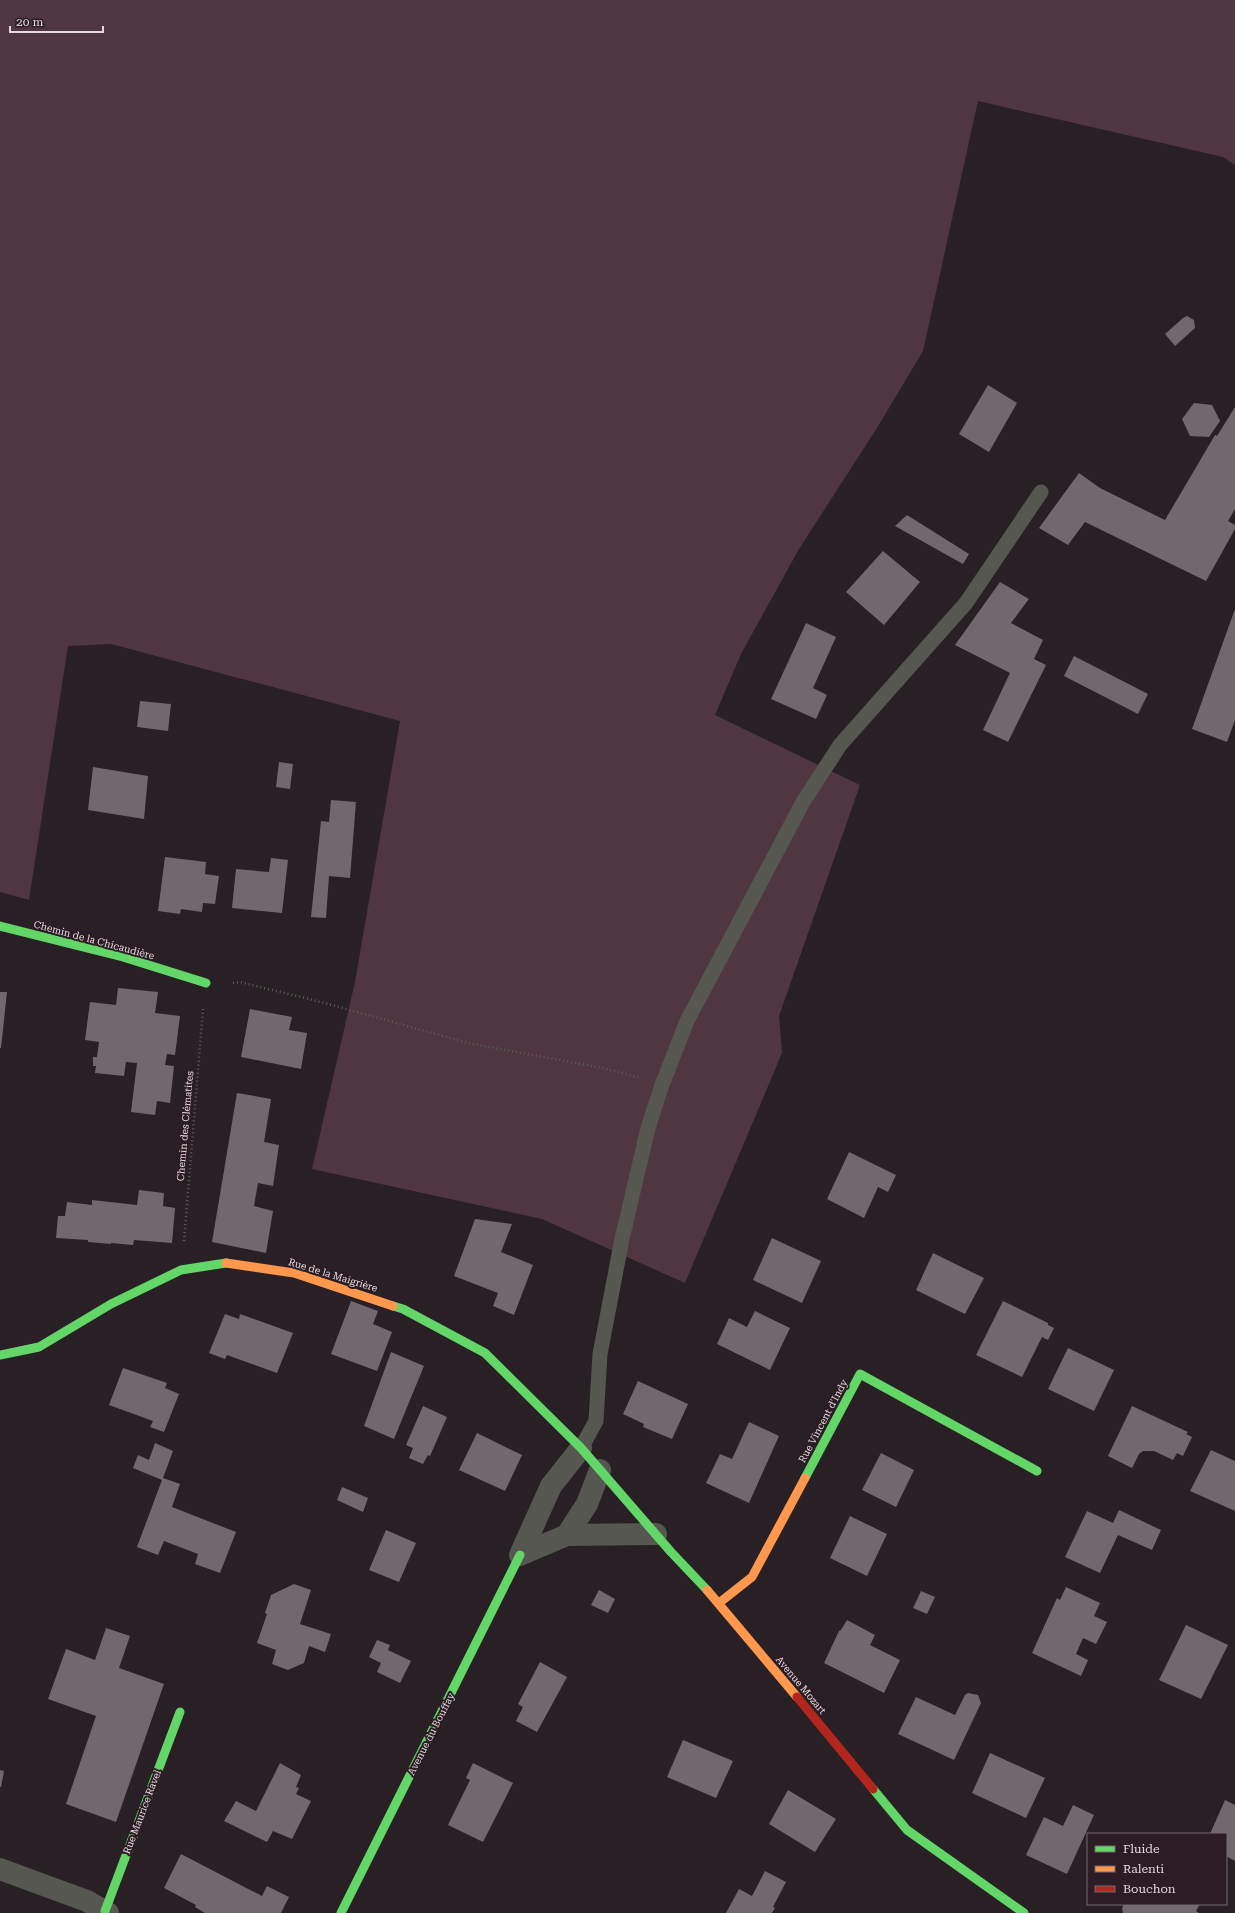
<svg xmlns="http://www.w3.org/2000/svg" width="1235" height="1913" font-family="'Roboto Serif',serif">
<style>
.green{fill:#4f3641}
.building{fill:#70686c}
.lines{fill:none;stroke-linecap:round;stroke-linejoin:round}
.path{stroke:#5e5d59;stroke-width:2.5;stroke-dasharray:1 3;stroke-linecap:butt}
.lane{stroke:#555750;stroke-width:15}
.street{stroke:#555750;stroke-width:22}
.fast{stroke:#63d668;stroke-width:9}
.slow{stroke:#ff974d;stroke-width:9}
.jam{stroke:#b3261e;stroke-width:9}
.labels{text-anchor:middle;dominant-baseline:central;stroke-width:4;stroke-linejoin:round;paint-order:stroke}
.street-label{font-size:10px;fill:#e3d9de;stroke:#2b1d23}
</style>
<rect width="100%" height="100%" fill="#282024"/>
<!-- green -->
<path class="green" d="M0,0h1235v165l-12,-8 -245,-56 -55,250 -46,77 -78,121 -58,105 -26,61 145,70 -81,231 3,37 -97,230 -143,-64 -230,-50 43,-187 45,-261 -289,-77 -43,2 -39,254 -29,-8z"/>
<!-- building -->
<g class="building">
<path d="M1187,316l7,4 1,8 -20,18 -10,-12 18,-16z"/>
<path d="M988,385l29,18 -28,49 -30,-18z"/>
<path d="M1194,403l18,2 8,16 -11,16 -19,-1 -8,-17z"/>
<path d="M1235,407v102l-7,12 7,4v4l-29,52 -121,-59 -17,23 -29,-17 40,-55 21,15 65,32 50,-85 2,1z"/>
<path d="M907,515l62,39 -6,10 -68,-38z"/>
<path d="M883,551l37,31 -36,43 -38,-33z"/>
<path d="M1000,582l29,17 -18,24 32,17 -9,19 12,6 -38,77 -25,-12 27,-57 -55,-28z"/>
<path d="M1235,609v111l-8,22 -35,-13z"/>
<path d="M806,623l30,14 -23,51 14,7 -11,24 -45,-20z"/>
<path d="M1074,656l74,38 -10,20 -74,-38z"/>
<path d="M140,701l31,3 -3,27 -31,-4z"/>
<path d="M279,762l14,2 -3,25 -14,-2z"/>
<path d="M93,767l55,9 -4,43 -56,-9z"/>
<path d="M331,800l25,2 -6,76 -21,-2 -3,42 -15,-1 10,-96 8,1z"/>
<path d="M165,857l41,5 -1,12 14,2 -4,28 -12,-1 -1,9 -21,-3 -1,5 -22,-3z"/>
<path d="M271,858l17,2 -6,53 -50,-5 4,-39 33,3z"/>
<path d="M118,988l40,4 -3,21 25,3 -5,39 -8,-1 -2,11 9,1 -4,37 -13,-2 -2,14 -24,-3 6,-49 -11,-1 -2,14 -29,-3 1,-7h-3v-9h4l2,-15 -14,-2 5,-38 26,3z"/>
<path d="M0,992h7l-6,56h-1z"/>
<path d="M250,1009l42,8 -3,13 18,3 -6,36 -60,-12z"/>
<path d="M237,1093l34,6 -7,43 15,3 -6,41 -15,-3 -4,23 19,5 -7,42 -54,-11z"/>
<path d="M849,1152l47,23 -8,17 -10,-5 -14,31 -37,-19z"/>
<path d="M139,1190l25,3 -1,13 12,2 -3,35 -38,-3 -1,5 -22,-2v1l-23,-2v-2l-32,-2 2,-22h7l2,-14 25,3v-5l45,5z"/>
<path d="M475,1219l37,5 -11,28 32,13 -19,50 -21,-9 5,-13 -44,-17z"/>
<path d="M772,1238l49,23 -19,42 -49,-23z"/>
<path d="M933,1253l51,25 -19,36 -49,-24z"/>
<path d="M351,1301l27,10 -5,13 19,8 -15,39 -46,-17z"/>
<path d="M1003,1301l45,22v2l6,3 -6,12 -6,-3 -20,40 -46,-22z"/>
<path d="M755,1311l35,17 -20,42 -53,-26 12,-26 18,9z"/>
<path d="M225,1314l14,5 1,-5 53,19 -16,40 -50,-18 -2,4 -16,-6z"/>
<path d="M1068,1348l46,22 -20,41 -46,-22z"/>
<path d="M391,1352l33,14 -30,73 -30,-13z"/>
<path d="M123,1368l44,15 -2,5 14,6 -15,38 -14,-5 3,-6 -44,-16z"/>
<path d="M638,1381l50,23 -16,35 -29,-12 1,-3 -21,-10z"/>
<path d="M423,1406l24,11 -17,39 -2,-1 -5,9 -14,-6 4,-10 -7,-3z"/>
<path d="M1132,1406l56,26 -2,2 6,3 -9,19 -6,-3 -4,7 -19,-9h-11l-4,3 -7,14 -24,-12z"/>
<path d="M749,1422l30,14 -30,67 -43,-20 14,-29 12,5z"/>
<path d="M477,1433l45,22 -17,36 -46,-21z"/>
<path d="M155,1443l18,8 -10,27 17,6 -8,23 64,25 -16,41 -25,-9 3,-10 -34,-13 -6,14 -21,-8 25,-67 -29,-12 5,-13 11,5z"/>
<path d="M1211,1450l24,11v50l-45,-20z"/>
<path d="M881,1453l33,17 -18,37 -34,-17z"/>
<path d="M342,1487l26,11 -5,14 -26,-12z"/>
<path d="M1119,1510l42,20 -9,20 -34,-15 -18,38 -35,-16 22,-46 26,12z"/>
<path d="M850,1516l37,18 -20,42 -37,-18z"/>
<path d="M386,1530l30,13 -17,39 -30,-12z"/>
<path d="M294,1584l17,6 -11,34 31,10 -6,18 -16,-6 -5,17 -16,7 -16,-6 4,-14 -19,-7 10,-29 -2,-1 6,-18z"/>
<path d="M1066,1587l34,16 -6,13 13,6 -11,22 -13,-6 -7,16 12,6 -7,16 -49,-23 25,-55 3,2z"/>
<path d="M599,1590l16,9 -7,14 -17,-8z"/>
<path d="M921,1591l14,6 -8,17 -14,-6z"/>
<path d="M847,1620l28,15 -5,10 30,15 -16,33 -60,-30 15,-32 2,-1z"/>
<path d="M1186,1625l42,20 -27,54 -42,-19z"/>
<path d="M106,1628l24,8 -11,32 45,16 -48,138 -50,-18 30,-88 -48,-17 18,-50 29,11z"/>
<path d="M377,1640l13,5 -2,5 23,11 -11,22 -23,-11 4,-9 -12,-6z"/>
<path d="M540,1662l27,15 -30,55 -21,-11 7,-14 -5,-3z"/>
<path d="M968,1693l10,2 3,8 -27,57 -56,-26 18,-37 39,18 10,-20z"/>
<path d="M683,1740l50,21 -17,37 -49,-21z"/>
<path d="M990,1753l55,25 -19,40 -54,-25z"/>
<path d="M280,1763l21,12 -5,12 3,1 -3,6 15,7 -19,38 -19,-8 -6,11 -43,-21 12,-20 20,10z"/>
<path d="M473,1763l40,20 -30,59 -35,-17 22,-45 -4,-2z"/>
<path d="M0,1770l4,1 -3,16h-1z"/>
<path d="M788,1790l48,29 -21,33 -46,-28z"/>
<path d="M1225,1800l10,5v56l-9,-5v-22h-16z"/>
<path d="M1073,1805l21,10 -27,59 -41,-19 18,-38 19,9z"/>
<path d="M181,1854l81,42 5,-10 22,11 -8,16h-76l-10,-6 1,-2 -32,-17z"/>
<path d="M765,1871l21,11 -13,25 2,1 -3,5h-46l13,-24 13,7z"/>
<path d="M1124,1904h76l-4,7 3,2h-76l-1,-5z"/>
</g>
<g class="lines">
<!-- path -->
<g class="path">
<path d="M233,983l7,-1 85,21 143,40 135,25 37,10"/>
<path d="M184,1241l19,-232"/>
</g>
<!-- lane -->
<path class="lane" d="M581,1448l15,-27 4,-67 22,-115 26,-111 14,-43 25,-64 116,-219 37,-57 126,-142 75,-111"/>
<!-- street -->
<g class="street">
<path d="M581,1448l-30,38 -31,69 47,-20 20,-31 13,-34"/>
<path d="M567,1535l89,-1"/>
<path d="M0,1869l87,32 21,12"/>
</g>
<!-- fast -->
<g class="fast">
<path d="M0,926l123,31 83,26"/>
<path d="M393,1306l10,3 82,44 96,95 90,104 36,38"/>
<path d="M0,1355l39,-8 72,-43 70,-34 45,-7"/>
<path d="M805,1478l55,-104 177,97"/>
<path d="M873,1789l34,41 117,83"/>
<path d="M105,1911l75,-199"/>
<path d="M341,1913l179,-358"/>
</g>
<!-- slow -->
<g class="slow">
<path d="M226,1263l68,10 99,33"/>
<path d="M707,1590l90,107"/>
<path d="M719,1603l33,-26 53,-99"/>
</g>
<!-- jam -->
<path class="jam" d="M797,1697l76,92"/>
</g>
<g class="labels">
<!-- street labels -->
<g class="street-label">
<text transform="translate(94 940) rotate(15)">Chemin de la Chicaudière</text>
<text transform="translate(185 1126) rotate(-85)">Chemin des Clématites</text>
<text transform="translate(333 1275) rotate(17)">Rue de la Maigrière</text>
<text transform="translate(823 1421) rotate(-62)">Rue Vincent d'Indy</text>
<text transform="translate(801 1685) rotate(50)">Avenue Mozart</text>
<text transform="translate(431 1734) rotate(-63)">Avenue du Bouffay</text>
<text transform="translate(142 1812) rotate(-69)">Rue Maurice Ravel</text>
</g>
</g>
<!-- legend -->
<rect x="1087" y="1833" width="140" height="72" fill="#2b1d23" stroke="#75686e"/>
<rect x="1095" y="1846" width="20" height="6" fill="#63d668" stroke="#75686e"/>
<text x="1123" y="1853" font-size="12" fill="#e3d9de">Fluide</text>
<rect x="1095" y="1866" width="20" height="6" fill="#ff974d" stroke="#75686e"/>
<text x="1123" y="1873" font-size="12" fill="#e3d9de">Ralenti</text>
<rect x="1095" y="1886" width="20" height="6" fill="#b3261e" stroke="#75686e"/>
<text x="1123" y="1893" font-size="12" fill="#e3d9de">Bouchon</text>
<!-- scale -->
<path d="M10 26v6h93v-6" fill="none" stroke="#e3d9de" stroke-width="2"/>
<text x="16" y="26" font-size="12" fill="#e3d9de" stroke="#2b1d23" stroke-width="3" paint-order="stroke">20 m</text>
</svg>
